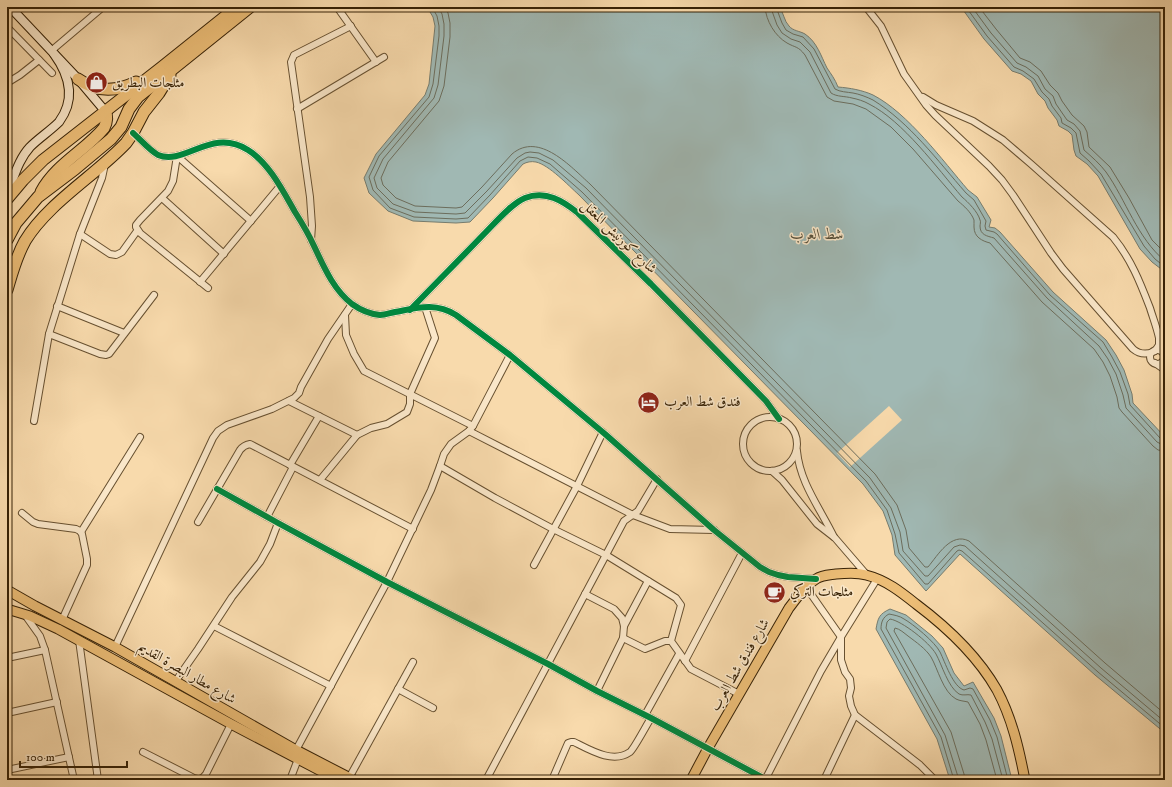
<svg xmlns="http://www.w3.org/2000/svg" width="1172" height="787" font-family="'IM FELL DW Pica',Amiri,serif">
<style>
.water{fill:#a0b8b3;stroke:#767c6e}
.pier{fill:#f8daac}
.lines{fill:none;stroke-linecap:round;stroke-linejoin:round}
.shore{stroke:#6c6d5c;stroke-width:1}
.street-casing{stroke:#675030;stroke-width:8}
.secondary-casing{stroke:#372206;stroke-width:10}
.primary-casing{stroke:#372206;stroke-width:11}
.highway-casing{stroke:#372206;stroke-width:13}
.street{stroke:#fae7c9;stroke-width:6}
.secondary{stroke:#fae7c9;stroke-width:8}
.primary{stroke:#ecbd76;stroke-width:9}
.highway{stroke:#ecbd76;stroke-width:11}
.cycleway-casing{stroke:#fae7c9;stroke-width:8}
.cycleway{stroke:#00873e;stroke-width:6}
.labels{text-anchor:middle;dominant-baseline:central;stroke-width:3;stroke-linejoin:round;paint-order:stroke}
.poi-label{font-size:14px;fill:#372206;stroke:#fae7c9;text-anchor:start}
.street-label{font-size:14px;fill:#372206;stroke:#fae7c9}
.water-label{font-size:15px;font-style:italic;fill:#564f3a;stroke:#fae7c9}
</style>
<rect width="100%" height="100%" fill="#f8daac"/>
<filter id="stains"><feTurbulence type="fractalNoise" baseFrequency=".005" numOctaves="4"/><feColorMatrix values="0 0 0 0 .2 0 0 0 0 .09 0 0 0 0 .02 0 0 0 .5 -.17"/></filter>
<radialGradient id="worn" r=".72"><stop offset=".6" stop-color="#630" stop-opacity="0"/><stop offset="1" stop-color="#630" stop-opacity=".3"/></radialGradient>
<!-- water -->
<g class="water">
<path d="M427,7h352c5,6 5,14 10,19 4,5 11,5 16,8 12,8 16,22 22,34 4,6 8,11 11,19 12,1 24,3 35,8 35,18 70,66 95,95l9,7 14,23 -2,7 6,1 5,4 53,60 53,48 10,15 8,15 8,24 1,9 32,34v296l-70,-58 -135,-121 -34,37 -31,-36 -3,-20 -9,-24 -20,-27 -284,-289c-11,-10 -30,-30 -43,-33 -5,-1 -9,0 -13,2l-30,34 -23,24 -14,1 -43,-2 -25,-10 -19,-18 -5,-15 12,-24 49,-59 4,-11 6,-58 -2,-9z"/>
<path d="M961,7h204v265l-13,-10 -12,-13 -42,-73 -11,-12 -11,-8 -2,-6 -2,-15 -4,-4 -9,-5 -2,-6 -9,-12 -3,-7 -7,-7 -7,-13 -10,-7 -9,-3 -28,-32z"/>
<path d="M890,609l16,6 26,21 11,12 11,25 10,13 9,-4 21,36 7,18 11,44h-62l-13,-41 -61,-110c2,-11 3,-15 14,-20z"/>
</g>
<!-- pier -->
<path class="pier" d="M889,406l13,14 -52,47 -13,-14z"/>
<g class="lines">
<!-- shore -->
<g class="shore">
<path d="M432,7l5,9 2,10v10l-6,48 -4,13 -50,59 -10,21 4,13 17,18 24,9 42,2 12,-1 22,-23 30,-34 8,-4 9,1 13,6 32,28 284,289 21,29 8,24 4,19 26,31h3l29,-33 2,-1 3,1 136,121 67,56"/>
<path d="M438,7l4,7 2,10v12l-6,49 -4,13 -51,61 -9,19 3,10 16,16 22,8 41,2 9,-1 22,-22 30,-33 8,-5 5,-1 9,1 14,7 33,28 284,290 21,30 9,24 3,19 22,25h3l26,-29 6,-2 5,1 136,122 64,54"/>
<path d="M445,7l3,6 2,10v14l-6,49 -5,15 -51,61 -7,16 2,7 13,13 19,8 41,2 6,-1 20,-20 30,-33c27,-23 59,13 78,30l285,290 22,31 9,25 3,18 16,19h3c10,-12 23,-35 41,-26l136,122 60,51"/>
<path d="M765,7c1,14 10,29 22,36 9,5 11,3 18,12l22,42 7,4 19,3 13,5 25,18 22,22 45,52c6,5 13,11 16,19 0,2 0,5 0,7 0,10 8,14 16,16l52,59 52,47 9,13 7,14 7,21 2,11 3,4 31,34 5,4 7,1"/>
<path d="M771,7l1,4 5,14 5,8 9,6 9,3 10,10 21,41c6,4 14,3 21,5 5,1 12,3 17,6 34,17 68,64 93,93 6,5 16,15 18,23 1,1 0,5 0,6 0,9 7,10 14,12l53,60 52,48 9,13 8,15 7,21 3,13 31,34 4,2 4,1"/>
<path d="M776,7l6,16 4,7 7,4 10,3 11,12 21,40c5,3 12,3 18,4 6,1 14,4 20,7 37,23 64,60 93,93l8,7 12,21 -1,5 1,4 8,2 3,2 53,61 53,47 9,15 8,15 8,22 2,11 30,33 5,2"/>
<path d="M966,7l21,29 27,31 9,4 11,8 8,13 7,7 3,7 9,12 1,5 9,5 5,5 4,20 9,8 12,13 43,72 11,13 10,8"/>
<path d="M972,7l19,26 26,30 9,4 12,9 7,13 8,7 3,8 11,16 7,4 6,7 4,19c8,7 16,14 22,22 20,28 31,66 59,89"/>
<path d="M979,7l17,22 24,29 10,4 11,9 9,14 8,8 4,8 10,14 12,11 3,6 2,15 21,20 19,31 23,42 13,13"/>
<path d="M954,780l-13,-43 -60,-108c0,-7 2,-12 8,-15 5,1 11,2 15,5 9,5 31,23 36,33 5,10 13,35 24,38l6,-2 3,1 17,31 7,17 11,43"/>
<path d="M959,780l-14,-45 -59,-107 1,-6 3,-3c12,2 39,23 46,35 6,11 12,33 23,40 4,2 8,0 12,1l14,27 7,17 11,41"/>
<path d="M965,780l-1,-6 -13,-42 -57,-101 1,-3c5,1 9,5 13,8 8,6 18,13 23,21 7,12 12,35 25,42 4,2 8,2 12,3l12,22 6,16 11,40"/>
</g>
<defs>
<g id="street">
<path d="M337,7l39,55"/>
<path d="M866,7l15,19 23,48 22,31 9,10 54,51 13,14 11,15 38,58 12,16 70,80c6,5 12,6 20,3"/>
<path d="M7,27l45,46"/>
<path d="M51,51l52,-44"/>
<path d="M7,83l13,-8 19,-15"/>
<path d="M923,97l13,8 37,16 30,19 28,24 82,73c18,22 27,45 37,71 3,10 7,20 9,30v7l-4,6"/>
<path d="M297,109l87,-52"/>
<path d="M133,133c8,7 16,17 25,22 27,11 53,-28 90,-5 21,13 35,41 47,62 7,11 14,23 19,34 10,21 19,43 38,58 7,5 18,10 28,11 5,0 10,-2 15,-3 22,-4 40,-10 61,3l54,40 95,79 109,96 46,37 9,5 9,3 10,2 28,2"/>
<path d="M177,156l-4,25 -5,10 -28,29 -4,5v2l4,6 68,55"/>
<path d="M177,156l74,65"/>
<path d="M162,198l62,56"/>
<path d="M80,234l30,20 6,1 6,-3 15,-21"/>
<path d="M311,240l1,-14 -2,-29 -19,-135 3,-7 57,-29"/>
<path d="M200,282l80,-96"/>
<path d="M57,306l67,27"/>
<path d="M410,310c25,-26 50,-51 74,-76 11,-11 28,-31 41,-36 21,-8 38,3 53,15l73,71 115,117 13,18"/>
<path d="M345,315l1,20 8,19 10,17 109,55"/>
<path d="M49,334l51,20 6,1 3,-1 45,-59"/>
<circle cx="1157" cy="357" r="7"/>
<path d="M1155,363l10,7"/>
<path d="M289,401l68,34"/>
<circle cx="770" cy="444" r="27"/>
<path d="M34,421l15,-87 31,-100 22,-56 3,-14"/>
<path d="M469,431l164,84 37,14 44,1"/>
<path d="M797,451c3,32 23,57 37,86"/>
<path d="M290,465l29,-49"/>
<path d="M440,466l55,32 58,31 53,26 70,43 5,7 -10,36 20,28 48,25"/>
<path d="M772,471l10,9 35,44 18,14 31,36"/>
<path d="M320,480l37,-45 14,-7 16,-4 20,-12 3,-8v-10l25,-56 -10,-31"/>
<path d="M217,489l61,34 109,59 161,82 49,27 54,27 116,62"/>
<path d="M22,513l11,9 5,2 38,5 4,2 2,3 5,25v6l-25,55"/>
<path d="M267,517l26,-50"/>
<path d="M198,522l42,-72c3,-4 5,-5 10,-6l163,85"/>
<path d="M81,532l59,-95"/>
<path d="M534,565l43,-79 26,-54"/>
<path d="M806,587l35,50v23l4,12 5,7 1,9 -2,8 2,10 4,9 65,50 15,15"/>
<path d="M585,594l29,15 8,9 2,8 -1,12 -26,53"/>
<path d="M25,615l15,21 5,14 29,130"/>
<path d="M214,626l117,60"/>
<path d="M624,626l24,-45"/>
<path d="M623,638l22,11 20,-8h6"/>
<path d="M79,640l19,140"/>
<path d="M115,647l98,-209 5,-7 9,-6 45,-16 22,-11 5,-5 2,-6 27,-48 24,-35"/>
<path d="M7,658l38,-8"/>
<path d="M685,661l57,-108"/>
<path d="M175,682l23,-33 34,-52 28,-35 10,-18 8,-21"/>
<path d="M398,689l35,19"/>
<path d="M7,713l50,-11"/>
<path d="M645,715l34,-61"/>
<path d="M296,750l91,-168 44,-92 9,-24 4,-12 7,-10 18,-13 4,-5 37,-71"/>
<path d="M143,752l51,26c6,2 8,1 12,-4l25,-50"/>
<path d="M7,770l62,-13"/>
<path d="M349,778l64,-116"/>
<path d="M290,780l8,-21"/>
<path d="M486,780l138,-259 14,-10 19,-32"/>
<path d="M552,780l16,-37 3,-1h3c16,8 39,22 56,10 4,-3 17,-28 21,-34"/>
<path d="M765,780l56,-109 20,-34 36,-58"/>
<path d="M824,780l31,-65"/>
</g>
<g id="secondary">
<path d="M10,7l68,72 27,32"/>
<path d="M7,194c7,-16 11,-34 23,-47 9,-9 20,-16 29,-25 17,-23 11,-46 -5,-68"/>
</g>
<g id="primary">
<path d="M7,590l28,16 80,41 181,103 58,30"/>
<path d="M7,609l23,7 28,13 173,95 107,56"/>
<path d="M691,780l17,-32 81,-140c8,-10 15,-22 27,-29 6,-4 13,-4 20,-5 10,-1 21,-2 30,1 20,5 35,17 50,29 32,24 61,51 81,86 15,28 22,59 28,90"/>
</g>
<g id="highway">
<path d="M78,79c18,13 38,13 58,3"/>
<path d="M41,192c15,-28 44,-41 63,-64 3,-6 4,-11 1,-17"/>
<path d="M7,199l16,-19 20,-20 119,-93 75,-60"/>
<path d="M7,240l9,-17 22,-26 37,-28 36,-30 10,-12 8,-18 9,-12 112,-90"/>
<path d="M7,290c5,-17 9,-33 18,-49 23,-38 71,-66 101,-98l7,-10 11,-21 15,-19 11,-18"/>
</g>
</defs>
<!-- street casing -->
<use href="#street" class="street-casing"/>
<!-- secondary casing -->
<use href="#secondary" class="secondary-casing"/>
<!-- primary casing -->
<use href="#primary" class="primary-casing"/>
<!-- highway casing -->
<use href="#highway" class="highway-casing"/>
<!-- street -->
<use href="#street" class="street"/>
<!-- secondary -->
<use href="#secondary" class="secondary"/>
<!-- primary -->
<use href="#primary" class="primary"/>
<!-- highway -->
<use href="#highway" class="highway"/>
<defs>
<g id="cycleway">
<path d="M133,133c8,7 16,17 25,22 27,11 53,-28 90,-5 21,13 35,41 47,62 7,11 14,23 19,34 10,21 19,43 38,58 7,5 18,10 28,11 5,0 10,-2 15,-3 22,-4 40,-10 61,3l54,40 95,79 109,96 46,37 9,5 9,3 10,2 28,2"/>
<path d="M410,310c25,-26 50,-51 74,-76 11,-11 28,-31 41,-36 21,-8 38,3 53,15l73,71 115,117 13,18"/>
<path d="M217,489l61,34 109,59 161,82 49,27 54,27 116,62"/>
</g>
</defs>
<!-- cycleway casing -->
<use href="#cycleway" class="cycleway-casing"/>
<!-- cycleway -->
<use href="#cycleway" class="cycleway"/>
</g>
<!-- icons -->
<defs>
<symbol id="shop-disc" viewBox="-11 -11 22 22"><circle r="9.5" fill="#8f2418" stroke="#fae7c9"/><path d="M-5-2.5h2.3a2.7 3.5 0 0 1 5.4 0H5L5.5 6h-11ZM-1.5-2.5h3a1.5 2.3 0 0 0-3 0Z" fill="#fff"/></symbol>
<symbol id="hotel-disc" viewBox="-11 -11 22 22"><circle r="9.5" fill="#8f2418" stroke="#fae7c9"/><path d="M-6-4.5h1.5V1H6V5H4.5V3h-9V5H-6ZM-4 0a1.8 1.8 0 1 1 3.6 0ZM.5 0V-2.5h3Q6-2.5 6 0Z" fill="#fff"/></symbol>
<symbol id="cafe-disc" viewBox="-11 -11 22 22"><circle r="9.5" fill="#8f2418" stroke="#fae7c9"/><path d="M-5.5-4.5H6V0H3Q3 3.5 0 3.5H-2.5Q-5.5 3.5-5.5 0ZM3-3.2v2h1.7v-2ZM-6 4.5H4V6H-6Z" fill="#fff"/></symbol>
</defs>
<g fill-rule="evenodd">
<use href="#shop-disc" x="84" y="70" width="25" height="25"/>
<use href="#hotel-disc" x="636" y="390" width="25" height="25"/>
<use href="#cafe-disc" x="762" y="580" width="25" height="25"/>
</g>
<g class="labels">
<!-- poi labels -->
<g class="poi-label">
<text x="112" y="83">مثلجات البطريق</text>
<text x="664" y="402">فندق شط العرب</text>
<text x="790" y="592">مثلجات التركي</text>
</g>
<!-- street labels -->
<g class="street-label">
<text transform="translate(619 237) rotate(44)">شارع كورنيش المعقل</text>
<text transform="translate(740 665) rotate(-60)">شارع فندق شط العرب</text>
<text transform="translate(187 673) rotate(30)">شارع مطار البصرة القديم</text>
</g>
<!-- water labels -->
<g class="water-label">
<text x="817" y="234">شط العرب</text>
</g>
</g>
<!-- margin -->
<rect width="1172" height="787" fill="none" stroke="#f8daac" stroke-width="24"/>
<rect x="8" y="8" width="1156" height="771" fill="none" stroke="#372206" stroke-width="2"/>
<rect x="12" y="12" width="1148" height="763" fill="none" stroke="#372206"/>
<!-- scale -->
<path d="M20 761v6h107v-6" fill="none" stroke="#372206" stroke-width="2"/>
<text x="26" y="761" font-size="12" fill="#372206" stroke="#fae7c9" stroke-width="3" paint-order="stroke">100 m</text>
<rect width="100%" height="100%" filter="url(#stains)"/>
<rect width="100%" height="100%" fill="url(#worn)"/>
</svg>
